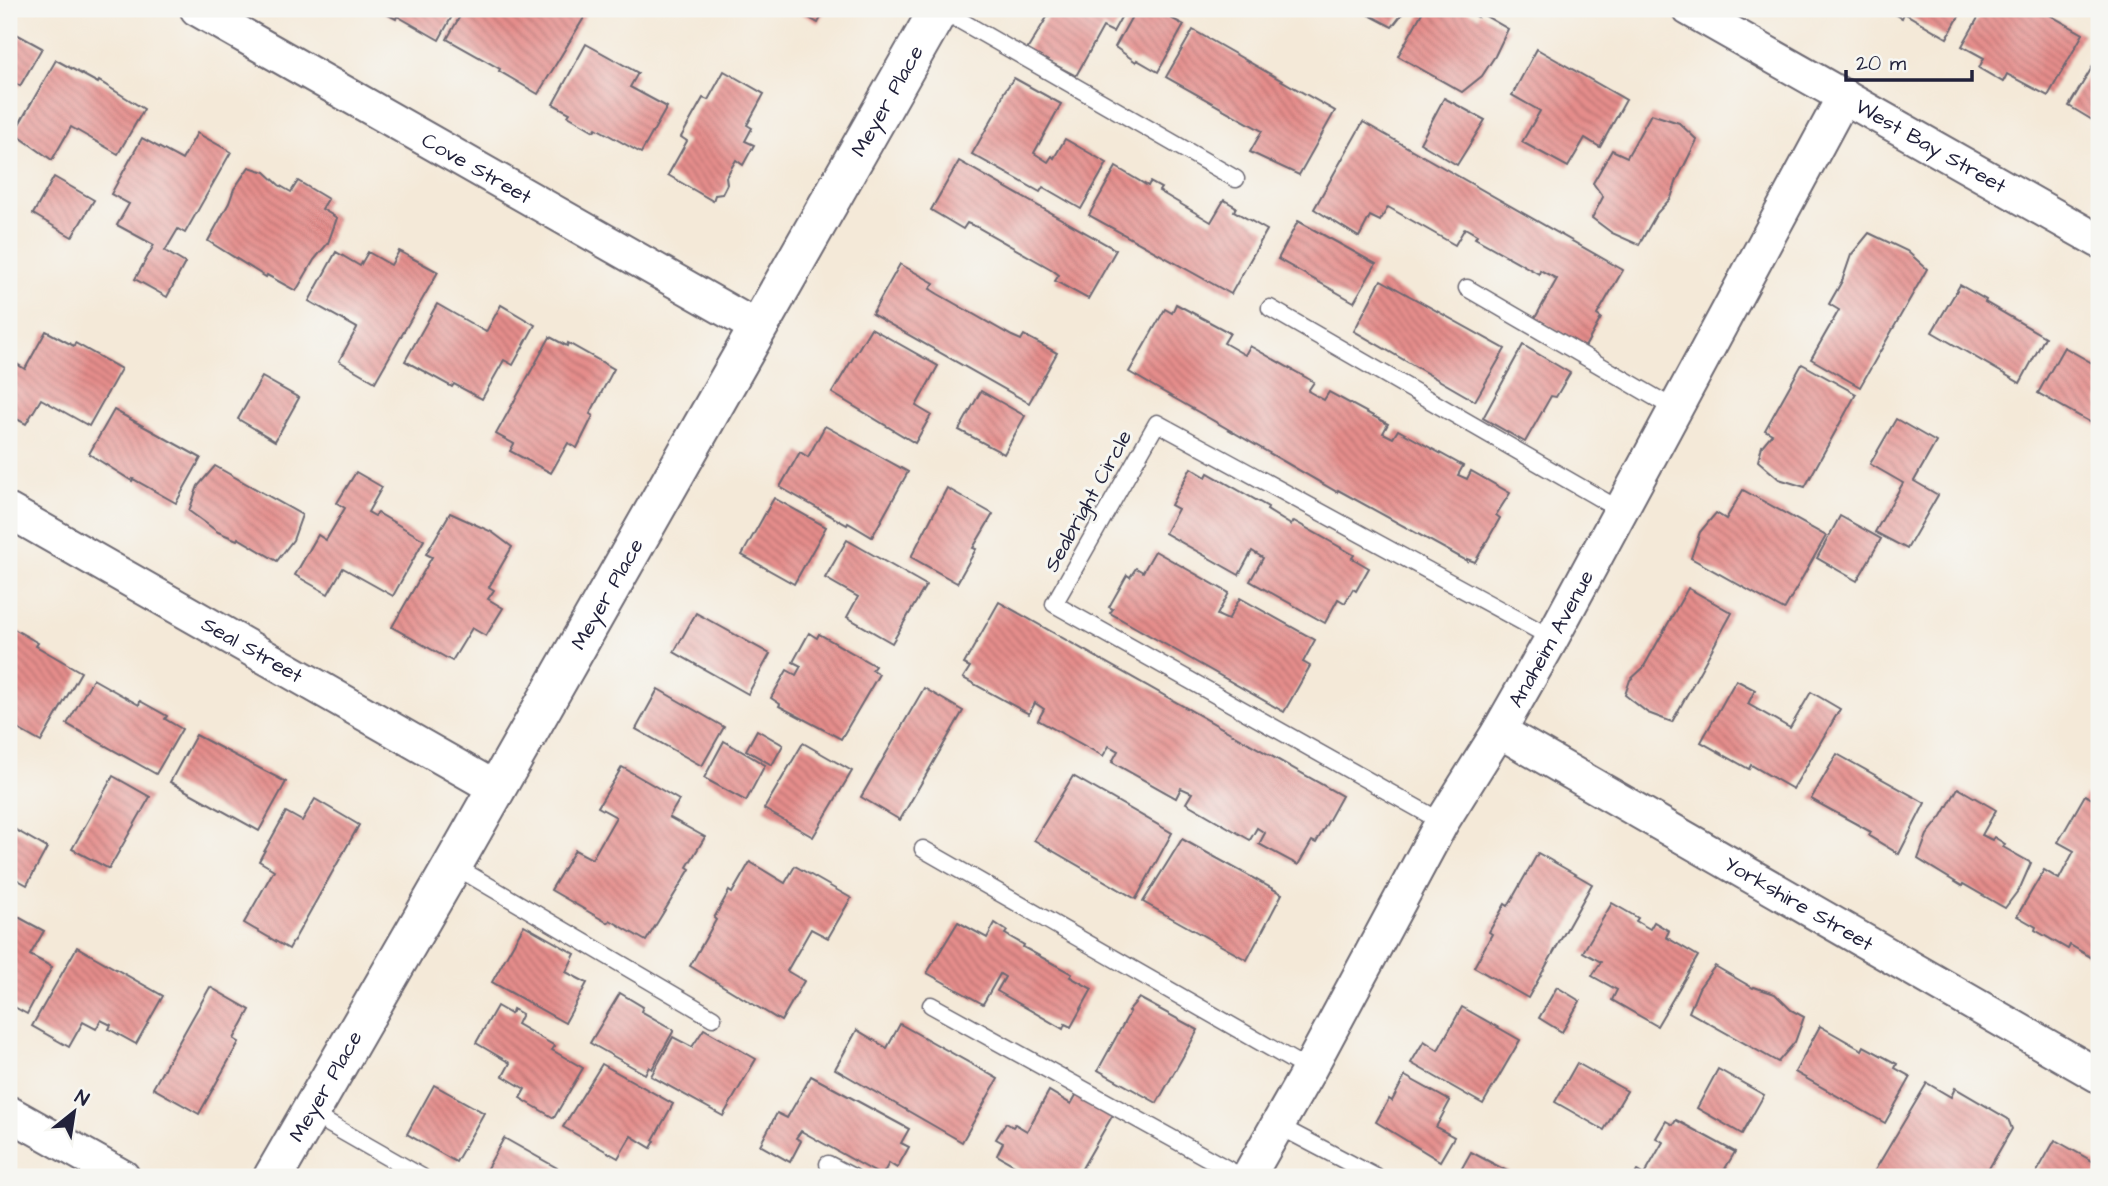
<svg xmlns="http://www.w3.org/2000/svg" width="2108" height="1186" font-family="'Architects Daughter',sans-serif">
<style>
.building{fill:url(#building-back-hatch)}
.lines{fill:none;stroke-linecap:round;stroke-linejoin:round}
.lane-casing{stroke:#6c6872;stroke-width:19}
.street-casing{stroke:#6c6872;stroke-width:37}
.secondary-casing{stroke:#6c6872;stroke-width:42}
.lane{stroke:#fff;stroke-width:16}
.street{stroke:#fff;stroke-width:33}
.secondary{stroke:#fff;stroke-width:38}
.labels{text-anchor:middle;dominant-baseline:central;stroke-width:6;stroke-linejoin:round;paint-order:stroke}
.street-label{font-size:21px;fill:#22223b;stroke:#f6f6f2}
</style>
<defs>
<pattern id="building-back-hatch" width="6" height="6" patternUnits="userSpaceOnUse" patternTransform="scale(1.75)"><rect width="6" height="6" fill="#e58d8b"/><path d="M-1 5l2 2M0 0l6 6M5-1l2 2" fill="none" stroke="#b97373"/></pattern>
</defs>
<rect width="100%" height="100%" fill="#f6f6f2"/>
<filter id="ink" filterUnits="userSpaceOnUse"><feTurbulence type="fractalNoise" baseFrequency=".0143" numOctaves="2"/><feDisplacementMap in="SourceGraphic" scale="14" xChannelSelector="R" yChannelSelector="G"/><feConvolveMatrix kernelMatrix="1 2 1 2 8 2 1 2 1" color-interpolation-filters="sRGB"/></filter>
<filter id="wash" filterUnits="userSpaceOnUse"><feTurbulence type="fractalNoise" baseFrequency=".00686" numOctaves="4" result="noise"/><feDisplacementMap in="SourceGraphic" scale="28" xChannelSelector="R" yChannelSelector="G"/><feGaussianBlur stdDeviation="1.57" result="paint"/><feColorMatrix in="noise" values="0 0 0 0 0 0 0 0 0 0 0 0 0 0 0 0 0 1.4 0 .05"/><feComposite in="paint" operator="in"/></filter>
<g filter="url(#wash)">
<rect width="100%" height="100%" fill="#f4e9d8"/>
<g id="blocks">
<!-- building -->
<g class="building">
<path d="M377,9h79l-17,31 -42,-24 -1,3z"/>
<path d="M464,9h15l11,6 4,-6h79l12,7 -47,78 -39,-23 1,-2 -53,-30z"/>
<path d="M793,9h33l-8,14z"/>
<path d="M1052,9h70l3,1 -12,22 -10,-5 -27,49 -49,-26z"/>
<path d="M1136,9h18l30,16 -26,47 -21,-12 -1,2 -21,-15z"/>
<path d="M1358,9h48l-14,18z"/>
<path d="M1424,9h40l14,8 2,-4 28,16 -13,27 -13,20 -20,16 -64,-36z"/>
<path d="M1886,9h77l-16,29 -43,-25 -2,5z"/>
<path d="M1983,9h56l44,25 -35,62 -41,-22 -4,8 -24,-14 5,-10 -22,-12z"/>
<path d="M9,30l33,18 -22,38 -11,-7z"/>
<path d="M1193,30l142,81 -36,64 -49,-23 12,-21 -96,-54z"/>
<path d="M586,44l52,29 -8,14 37,20 -26,46 -45,-25 -2,3 -26,-15 2,-3 -17,-9z"/>
<path d="M1537,49l89,51 -26,47 -15,-9 -17,29 -46,-25 18,-31 -28,-16z"/>
<path d="M56,60l42,23 1,-2 45,28 -26,45 -47,-27 -19,33 -38,-27z"/>
<path d="M2096,61l3,2v61l-30,-18z"/>
<path d="M724,71l40,23 -17,31 5,3 -7,13 9,4 -11,20 -7,-5 -10,17 1,7 -5,10 -7,1 -2,6 -45,-26 19,-34 -6,-4 22,-39 5,2z"/>
<path d="M1014,78l47,26 -27,49 14,9 4,-6 2,2 11,-19 42,24 -26,46 -38,-22 -3,5 -68,-38 25,-44 7,-18z"/>
<path d="M1444,98l41,22 -28,45 -37,-22z"/>
<path d="M1651,114l28,9 18,17 -20,40 -6,18 -14,15 -18,32 -27,-12 -20,-15 11,-21 -10,-14 19,-33 15,7z"/>
<path d="M1363,122l260,148 -26,45 4,3 -16,29 -50,-29 22,-39 -17,-9 -1,4 -64,-36 2,-3 -12,-7 -10,17 -67,-38 -8,14 -10,-5 -11,21 -45,-28z"/>
<path d="M197,133l34,19 -46,81 -7,-4 -13,22 20,12 -18,34 -32,-18 19,-34 -37,-20 12,-21 -18,-10 31,-56 40,22z"/>
<path d="M959,161l157,89 -28,49 -33,-18 4,-6 -8,-6 -74,-42 -10,-4 -4,6 -32,-19z"/>
<path d="M249,167l16,5 14,13 12,7 7,-11 30,18 -6,10 15,9 -9,25 -14,17 -18,31 -29,-16 -1,2 -58,-36 21,-38 5,-14z"/>
<path d="M1116,167l32,19 2,-4 11,6 -2,3 52,31 13,-22 12,7 -2,4 33,19 -36,64 -142,-79z"/>
<path d="M54,177l40,23 -22,37 -39,-23z"/>
<path d="M1298,221l78,43 -22,38 -76,-43z"/>
<path d="M1869,233l38,18 20,18 -67,118 -49,-28 28,-49 -10,-6 13,-23 9,-26z"/>
<path d="M399,251l39,21 -63,110 -36,-21 18,-33 -48,-27 27,-49 24,14 8,-14 23,13z"/>
<path d="M900,264l34,19 -4,6 8,5 74,42 9,4 3,-5 33,18 -28,50 -157,-89z"/>
<path d="M1381,280l124,69 -30,52 -121,-70z"/>
<path d="M1960,285l26,15 -1,2 60,35 -25,46 -88,-51z"/>
<path d="M437,304l49,28 15,-27 34,20 -22,40 -9,-5 -22,39 -28,-15 -2,3 -47,-26z"/>
<path d="M1176,304l54,29 -6,10 21,12 5,-9 64,36 -6,9 16,9 5,-8 59,32 -5,9 10,5 5,-8 65,36 -5,9 9,4 4,-8 39,22 -14,22 4,3 -25,44 -8,-3v2l-129,-71 -1,2 -208,-120 36,-63 7,4z"/>
<path d="M871,328l67,38 -22,40 15,9 -16,28 -83,-50z"/>
<path d="M46,331l28,15 1,-3 46,26 -32,57 -48,-27 -15,25 -17,-9v-41l6,-11 10,6z"/>
<path d="M550,337l17,9 1,-3 46,26 -24,45 3,2 -16,32 -9,-5 -17,30 -41,-22 4,-7 -18,-10z"/>
<path d="M1523,345l47,28 -14,24 -5,-1 -26,46 -42,-24z"/>
<path d="M2064,347l35,20v60l-61,-34z"/>
<path d="M1802,364l54,30 -51,93 -26,-8 -21,-18 4,-15 10,-12 -7,-4z"/>
<path d="M262,377l37,21 -24,43 -37,-22z"/>
<path d="M981,391l44,25 -21,38 -45,-24z"/>
<path d="M114,410l87,48 -25,45 -43,-24 -1,2 -43,-27z"/>
<path d="M1896,419l40,23 -22,39 24,14 -31,54 -32,-17 28,-49 -33,-19z"/>
<path d="M825,426l83,46 -36,65 -24,-14 -1,2 -67,-38 20,-35 8,5z"/>
<path d="M215,466l87,49 -9,25 -16,21 -39,-23 -1,2 -19,-8 -29,-21 9,-25z"/>
<path d="M1191,468l15,9 2,-4 60,34 -1,3 24,15 3,-4 60,34 -2,3 17,10 -13,23 -3,-2 -8,14 -7,-4 -13,24 -75,-42 13,-23 -11,-7 -13,24 -74,-42 13,-24 -7,-4z"/>
<path d="M356,472l26,15 -14,25 7,4 3,-3 46,27 -31,56 -50,-28 -15,26 -33,-19 23,-40 8,5 19,-32 -8,-5z"/>
<path d="M947,488l46,26 -20,34 3,1 -19,34 -46,-26z"/>
<path d="M1743,490l83,46 -42,74 -93,-52 9,-26 16,-19 10,6z"/>
<path d="M774,498l52,29 -32,57 -52,-29z"/>
<path d="M450,513l42,19 20,15 -23,40 5,3 -6,9 15,9 -17,28 -14,-8 -20,33 -60,-34 40,-70 -6,-3z"/>
<path d="M1840,516l41,23 -24,42 -40,-23z"/>
<path d="M847,540l79,45 -34,58 -45,-26 11,-20 -33,-19z"/>
<path d="M1155,551l74,42 -12,22 11,5 12,-22 75,42 -12,22 7,4 -26,46 -174,-99 3,-4 -4,-2 18,-32 3,2 6,-9 7,4z"/>
<path d="M1688,588l44,25 -60,109 -24,-9 -23,-18 5,-15 13,-12z"/>
<path d="M999,602l343,194 -26,47 -4,-2 -14,24 -39,-21 6,-11 -8,-5 -7,12 -64,-37 6,-10 -11,-5 -5,10 -64,-36 6,-11 -9,-5 -6,10 -65,-36 6,-11 -9,-6 -6,11 -66,-36 7,-11 -6,-3z"/>
<path d="M696,613l74,41 -22,40 -74,-42z"/>
<path d="M9,626l29,17 -2,3 45,26 -40,70 -32,-18 2,-14 -2,-1v-6l5,-9 -5,-3z"/>
<path d="M809,633l8,5 2,-4 56,32 -3,4 7,4 -38,65 -62,-33 1,-2 -9,-6 16,-28 9,5 5,-9 -8,-4z"/>
<path d="M93,679l46,26 1,-4 27,15 -2,3 17,10 -26,45 -89,-50z"/>
<path d="M1736,680l19,10 -7,14 42,24 21,-36 29,17 -47,80 -42,-24 -2,4 -48,-27z"/>
<path d="M924,688l39,23 -63,109 -39,-23z"/>
<path d="M658,689l66,38 -22,39 -66,-37z"/>
<path d="M757,730l26,15 -11,20 -26,-15z"/>
<path d="M196,735l90,47 -27,49 -89,-49z"/>
<path d="M724,741l41,24 -19,36 -42,-23z"/>
<path d="M803,743l49,28 -39,66 -49,-28z"/>
<path d="M1837,754l88,49 -26,51 -30,-18 2,-4 -60,-33z"/>
<path d="M622,767l57,33 -10,17 36,20 -18,30 3,2 -44,72 -36,-21 -2,3 -57,-33 24,-40 17,9 24,-42 -18,-10z"/>
<path d="M113,776l37,21 -41,72 -37,-20z"/>
<path d="M1073,776l99,57 -36,66 -102,-59z"/>
<path d="M1958,788l38,22 -14,25 10,5 2,-3 11,7 -2,3 28,16 -11,25 -15,20 -42,-24 -1,2 -44,-27 9,-24 15,-19z"/>
<path d="M2085,795l14,8v159l-29,-17 -2,4 -33,-19 1,-3 -19,-11 27,-46 15,9 15,-28 -16,-9z"/>
<path d="M315,799l44,26 -70,124 -45,-26 30,-53 -15,-9 27,-49 16,9z"/>
<path d="M9,826l38,22 -20,37 -18,-10z"/>
<path d="M1182,839l100,55 -35,66 -104,-58z"/>
<path d="M1538,853l54,31 -64,114 -54,-31 18,-33 -3,-2 16,-28 3,2z"/>
<path d="M750,862l35,21 10,-17 56,32 -23,40 -17,-9 -24,42 17,10 -23,40 -91,-55 26,-46 -2,-2 15,-27 3,2z"/>
<path d="M1612,903l26,15 -2,3 14,8 4,-7 15,9 -3,6 32,19 -41,70 -45,-26 5,-10 -25,-14 9,-14 -18,-10z"/>
<path d="M9,912l35,19 -14,24 22,12 -25,47 -18,-10z"/>
<path d="M958,922l29,16 8,-15 12,8 -2,3 19,11 -1,2 49,27 -2,3 22,12 -21,38 -6,-3 -2,5 -66,-38 8,-14 -5,-3 -17,30 -56,-31z"/>
<path d="M524,925l51,29 -9,18 21,11 -22,40 -73,-41z"/>
<path d="M77,947l86,49 -27,48 -27,-15 2,-4 -10,-5 -5,9 -13,-7 -14,25 -37,-21z"/>
<path d="M1715,966l38,22 1,-1 21,7 16,16 13,7 -9,25 -17,20 -89,-50 10,-24z"/>
<path d="M210,987l40,23 -16,29 5,3 -40,72 -46,-26z"/>
<path d="M1557,987l23,14 -18,31 -23,-14z"/>
<path d="M620,993l23,14 -2,4 33,19 -22,39 -3,-2 -4,7 -55,-31z"/>
<path d="M1139,998l59,32 -41,73 -59,-33 32,-58 -2,-1z"/>
<path d="M497,1006l14,8 2,-5 9,5 -5,10 38,22 -3,4 31,18 -29,50 -34,-20 5,-9 -22,-13 7,-13 -34,-20z"/>
<path d="M1462,1007l58,33 -37,64 -72,-41 13,-22 14,9z"/>
<path d="M900,1024l98,55 -36,63 -127,-73 22,-39 30,18z"/>
<path d="M1820,1026l42,24 2,-4 33,18 -2,4 16,9 -26,46 -90,-51z"/>
<path d="M704,1029l52,30 -33,57 -72,-40 22,-39 19,10z"/>
<path d="M1577,1063l50,28 -23,39 -49,-28z"/>
<path d="M602,1064l71,40 -20,36 2,1 -4,7 -20,-12 -13,22 -55,-31z"/>
<path d="M1718,1069l46,26 -22,39 -45,-26z"/>
<path d="M811,1076l98,53 -8,14 8,4 -12,21 -8,-5 -7,13 -81,-45 -5,7 5,3 -11,21 -30,-17 17,-32 10,5z"/>
<path d="M1405,1076l45,25 -14,26 18,10 -14,24 -64,-39 13,-23 3,2z"/>
<path d="M1927,1083l24,14 4,-9 53,31 4,10 -28,48 -13,-6 -4,6h-19l-12,-7 -4,7h-61z"/>
<path d="M434,1085l50,28 -28,49 -49,-28z"/>
<path d="M1079,1090l36,21 -38,66h-42l-38,-22 6,-12 -7,-4 10,-16 7,4 2,-3 12,7 22,-40 22,13z"/>
<path d="M1676,1120l59,32 -15,25h-86l3,-6 7,4 19,-33 -7,-4 10,-17 7,4z"/>
<path d="M504,1138l69,39h-91z"/>
<path d="M2055,1140l44,25 -4,12h-61z"/>
<path d="M1471,1152l38,20 -3,5h-49z"/>
</g>
</g>
</g>
<g filter="url(#ink)">
<use href="#blocks" fill-opacity="0" stroke="#6c6872" stroke-width="2"/>
<g class="lines">
<defs>
<g id="lane">
<path d="M940,9l296,170"/>
<path d="M1467,288l208,121"/>
<path d="M1270,308l350,202"/>
<path d="M1442,822l-388,-218 103,-181 395,215"/>
<path d="M923,849l386,221"/>
<path d="M453,865l260,153"/>
<path d="M931,1005l311,172"/>
<path d="M310,1113l112,64"/>
<path d="M1277,1125l99,52"/>
<path d="M828,1164l25,13"/>
</g>
<g id="street">
<path id="s1" d="M197,9l561,319"/>
<path id="s2" d="M1689,9l410,232"/>
<path id="s3" d="M9,511l488,278"/>
<path id="s4" d="M1499,731l600,345"/>
<path d="M9,1113l114,64"/>
<path id="s5" d="M1248,1177l61,-107 133,-248 57,-91 53,-93 292,-542"/>
</g>
<g id="secondary">
<path id="s6" d="M273,1177l180,-312 486,-856"/>
</g>
</defs>
<!-- lane casing -->
<use href="#lane" class="lane-casing"/>
<!-- street casing -->
<use href="#street" class="street-casing"/>
<!-- secondary casing -->
<use href="#secondary" class="secondary-casing"/>
<!-- lane -->
<use href="#lane" class="lane"/>
<!-- street -->
<use href="#street" class="street"/>
<!-- secondary -->
<use href="#secondary" class="secondary"/>
</g>
</g>
<g class="labels">
<!-- street labels -->
<g class="street-label">
<text stroke="none"><textPath href="#s6" startOffset="1239">Meyer Place</textPath></text>
<text stroke="none"><textPath href="#s2" startOffset="278">West Bay Street</textPath></text>
<text stroke="none"><textPath href="#s1" startOffset="322">Cove Street</textPath></text>
<text transform="translate(1088 501) rotate(-61)">Seabright Circle</text>
<text stroke="none"><textPath href="#s6" startOffset="672">Meyer Place</textPath></text>
<text stroke="none"><textPath href="#s5" startOffset="618">Anaheim Avenue</textPath></text>
<text stroke="none"><textPath href="#s3" startOffset="280">Seal Street</textPath></text>
<text stroke="none"><textPath href="#s4" startOffset="346">Yorkshire Street</textPath></text>
<text stroke="none"><textPath href="#s6" startOffset="105">Meyer Place</textPath></text>
</g>
</g>
<!-- margin -->
<rect width="2108" height="1186" fill="none" stroke="#f6f6f2" stroke-width="35"/>
<!-- north arrow -->
<g transform="translate(74 1112) rotate(30)" stroke="#f6f6f2" stroke-width="5" paint-order="stroke">
<path d="M0-5L12 26L0 18L-12 26Z" fill="#22223b"/>
<text y="-10" font-size="19" font-weight="bold" text-anchor="middle" fill="#22223b">N</text>
</g>
<!-- scale -->
<path d="M1846 70v10h126v-10" fill="none" stroke="#22223b" stroke-width="3.5"/>
<text x="1856" y="70" font-size="21" fill="#22223b" stroke="#f6f6f2" stroke-width="5" paint-order="stroke">20 m</text>
</svg>
